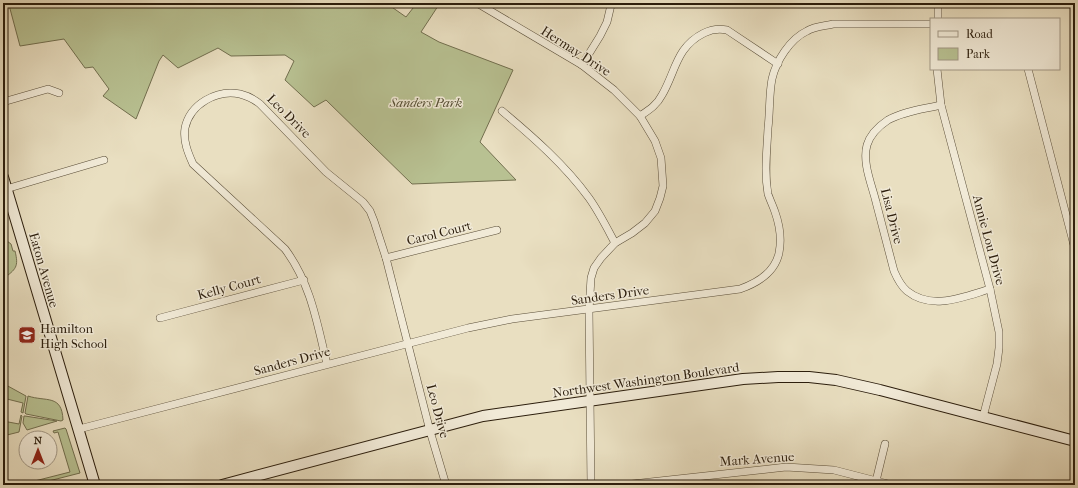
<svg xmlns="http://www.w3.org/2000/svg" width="1078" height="488" font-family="'IM FELL French Canon',serif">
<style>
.green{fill:#b8c192;stroke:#726f4f}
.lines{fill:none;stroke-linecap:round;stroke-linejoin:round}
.street-casing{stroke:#5a4e39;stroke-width:8}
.secondary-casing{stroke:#2b1d0c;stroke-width:12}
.street{stroke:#f1ead7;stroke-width:7}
.secondary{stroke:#f1ead7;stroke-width:10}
.labels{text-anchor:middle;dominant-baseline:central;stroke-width:3;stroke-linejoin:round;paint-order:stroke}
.street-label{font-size:13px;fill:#2b1d0c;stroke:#f1ead7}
.park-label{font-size:13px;font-style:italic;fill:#554e34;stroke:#f1ead7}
.poi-label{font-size:13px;fill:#2b1d0c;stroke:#f1ead7;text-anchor:start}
</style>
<rect width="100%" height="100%" fill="#e9dfc1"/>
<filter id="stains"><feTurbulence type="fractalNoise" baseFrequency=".005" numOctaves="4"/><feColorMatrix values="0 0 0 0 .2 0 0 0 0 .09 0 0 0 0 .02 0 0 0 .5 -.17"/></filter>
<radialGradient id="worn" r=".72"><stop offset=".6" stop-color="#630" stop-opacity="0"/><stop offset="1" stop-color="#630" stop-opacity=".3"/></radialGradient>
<!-- green -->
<g class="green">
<path d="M3,3h383l20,14 11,-14h23l-19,29 18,10 74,28 -33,72 36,38 -104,4 -86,-84 -12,7 -29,-27 9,-19 -9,-6 -54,1 -13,-8 -40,20 -15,-13 -4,6 -23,58 -33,-23 6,-7 -16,-22 -8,1 -21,-29 -44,7 -11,-41z"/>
<path d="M7,241l4,3 2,7h2c4,16 1,18 -12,28v-37z"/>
<path d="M3,385h3l20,11 -3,17 -2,-1 2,-9 -20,-5z"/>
<path d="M28,396c18,6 34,-2 35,24l-2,1 -35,-7 -1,-1z"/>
<path d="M21,415l1,1 -3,16 -16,4v-15l16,3z"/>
<path d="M24,416h1l32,5 -30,9 -4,-7z"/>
<path d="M65,428l1,1 14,44 -47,12h-14l51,-13 -12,-40 -4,1 -1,-2z"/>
</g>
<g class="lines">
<defs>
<g id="street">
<path d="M477,3l105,62 32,25 26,26 15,25 6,17 2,28 -3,12 -5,13 -10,12 -13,10 -17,10 -14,15 -7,10 -3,10 -2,32 2,175"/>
<path d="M938,19v-16"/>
<path d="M582,65l18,-29 7,-14 4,-17"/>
<path d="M937,69l4,36 49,184 9,43v16l-2,16 -14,53"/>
<path d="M1028,69l47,180"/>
<path d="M3,102l45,-13 11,4"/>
<path d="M941,105c-17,4 -37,6 -53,15 -9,6 -18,15 -21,25 -5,18 5,40 9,57 6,23 12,46 18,69 3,7 7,15 13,20 25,20 56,6 83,-2"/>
<path d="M502,111c31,26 63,54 87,87 10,14 18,30 26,45"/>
<path d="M640,116c9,-6 17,-11 22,-21 14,-24 14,-48 42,-62 8,-4 14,-5 23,-3l51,34"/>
<path d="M6,189l98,-29"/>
<path d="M386,258l111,-28"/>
<path d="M160,318l144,-38"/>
<path d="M327,364c-10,-41 -16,-80 -42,-115l-92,-85c-5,-11 -10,-23 -8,-36 5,-24 32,-39 55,-34 8,2 14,5 20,10l66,68 37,30 7,9 4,10 12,37 44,173 16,54"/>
<path d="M79,429l389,-101 44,-9 228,-30c17,-6 35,-17 39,-36 3,-15 1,-27 -4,-41 -2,-6 -5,-12 -7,-18 -4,-22 -1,-44 0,-66 2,-16 1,-34 4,-49 4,-18 18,-40 35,-48 8,-5 18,-5 26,-7h98"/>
<path d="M623,485l163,-18 48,3 58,15"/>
<path d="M875,485l10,-41"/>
</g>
<g id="secondary">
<path d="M3,177l92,308"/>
<path d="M222,485l261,-69 260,-37 35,-2h31l27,3 44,10 195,51"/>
</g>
</defs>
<!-- street casing -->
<use href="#street" class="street-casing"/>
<!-- secondary casing -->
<use href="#secondary" class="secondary-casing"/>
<!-- street -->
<use href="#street" class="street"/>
<!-- secondary -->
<use href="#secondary" class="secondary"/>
</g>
<!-- icons -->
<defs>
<symbol id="school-square" viewBox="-11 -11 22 22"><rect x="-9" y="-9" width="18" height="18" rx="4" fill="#8f2418" stroke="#f1ead7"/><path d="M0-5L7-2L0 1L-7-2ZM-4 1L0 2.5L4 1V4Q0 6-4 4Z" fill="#fff"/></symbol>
</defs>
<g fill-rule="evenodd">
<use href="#school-square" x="17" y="325" width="20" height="20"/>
</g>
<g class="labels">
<!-- street labels -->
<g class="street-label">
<text transform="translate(576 51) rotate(33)">Hermay Drive</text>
<text transform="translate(289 116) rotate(45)">Leo Drive</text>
<text transform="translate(892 216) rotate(76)">Lisa Drive</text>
<text transform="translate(439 233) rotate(-14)">Carol Court</text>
<text transform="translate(989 240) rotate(75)">Annie Lou Drive</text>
<text transform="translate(44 270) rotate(74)">Eaton Avenue</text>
<text transform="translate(229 287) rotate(-15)">Kelly Court</text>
<text transform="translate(610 295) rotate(-8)">Sanders Drive</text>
<text transform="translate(292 361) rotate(-15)">Sanders Drive</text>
<text transform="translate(646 380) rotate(-8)">Northwest Washington Boulevard</text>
<text transform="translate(438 411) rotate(75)">Leo Drive</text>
<text transform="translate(757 459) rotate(-4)">Mark Avenue</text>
</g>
<!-- park labels -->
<g class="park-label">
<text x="426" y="102">Sanders Park</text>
</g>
<!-- poi labels -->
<g class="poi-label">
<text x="40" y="328">Hamilton<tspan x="40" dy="15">High School</tspan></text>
</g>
</g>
<!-- margin -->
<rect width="1078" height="488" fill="none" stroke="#e9dfc1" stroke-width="16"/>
<rect x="4" y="4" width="1070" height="480" fill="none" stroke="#2b1d0c" stroke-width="2"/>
<rect x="8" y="8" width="1062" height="472" fill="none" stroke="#2b1d0c"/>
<!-- legend -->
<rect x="930" y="18" width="130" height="52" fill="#f1ead7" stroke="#a29886"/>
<rect x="938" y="31" width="20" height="6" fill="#f1ead7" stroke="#a29886"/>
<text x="966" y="38" font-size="12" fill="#2b1d0c">Road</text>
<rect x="938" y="48" width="20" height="12" fill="#b8c192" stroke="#a29886"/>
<text x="966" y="58" font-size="12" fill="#2b1d0c">Park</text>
<!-- north arrow -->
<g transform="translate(38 450)"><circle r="19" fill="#f1ead7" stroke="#a29886"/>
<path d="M0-3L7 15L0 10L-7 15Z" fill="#8f2418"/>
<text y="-6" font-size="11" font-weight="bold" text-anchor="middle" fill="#2b1d0c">N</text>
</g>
<rect width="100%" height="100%" filter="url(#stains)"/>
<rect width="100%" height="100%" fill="url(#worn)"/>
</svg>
